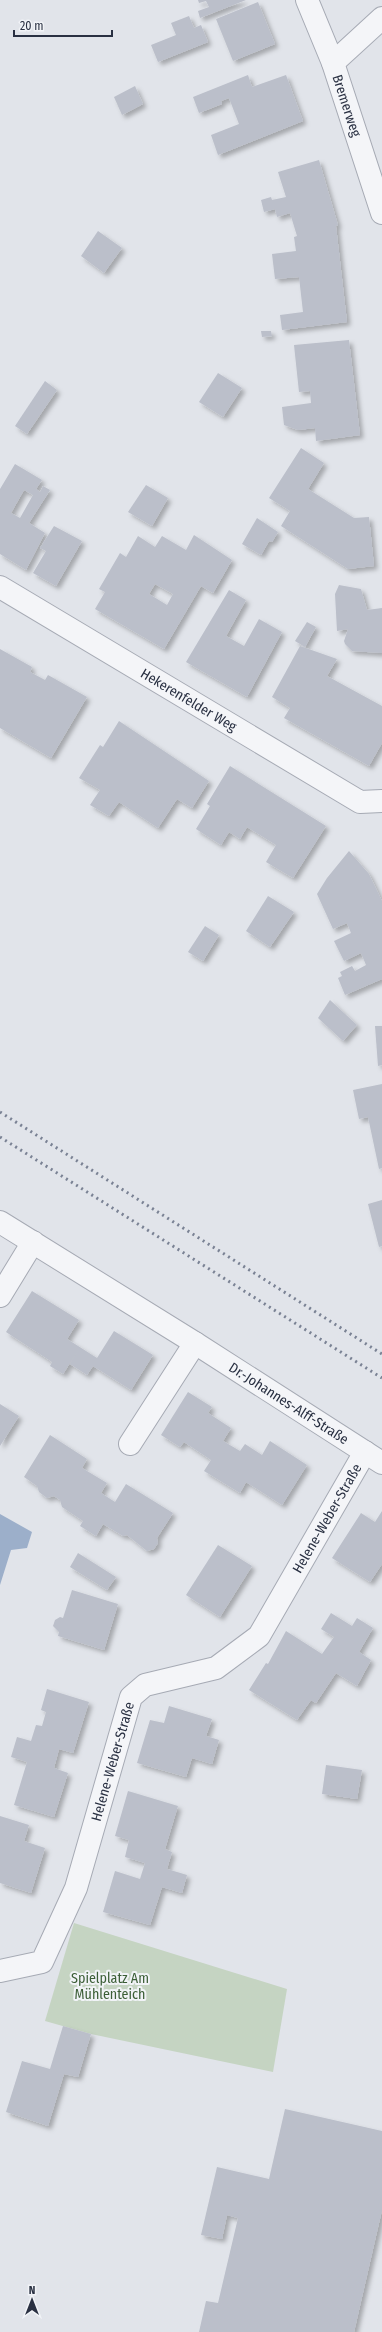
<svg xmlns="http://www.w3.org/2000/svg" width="382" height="2332" font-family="'Fira Sans Condensed',sans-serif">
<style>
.green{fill:#c5d4c2}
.water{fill:#9cafca}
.building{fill:#bbbfca;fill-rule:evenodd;filter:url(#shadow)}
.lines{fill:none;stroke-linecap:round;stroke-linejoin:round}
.minor-casing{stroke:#a6aab4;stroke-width:24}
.minor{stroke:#f4f5f8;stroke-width:22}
.rail{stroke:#7a8294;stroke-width:3;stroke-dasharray:2 4;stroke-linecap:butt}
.labels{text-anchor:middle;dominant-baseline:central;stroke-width:4;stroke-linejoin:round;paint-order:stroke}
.street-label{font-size:14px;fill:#293042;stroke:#f1f3f7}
.park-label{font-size:14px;fill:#3b5e36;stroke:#f1f3f7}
</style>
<defs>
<filter id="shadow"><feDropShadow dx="3.5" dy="3.5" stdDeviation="2" flood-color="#0004"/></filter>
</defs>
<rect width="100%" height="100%" fill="#e1e4ea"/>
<!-- green -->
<path class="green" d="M74,1923l213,66 -14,83 -182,-38 -46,-13z"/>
<!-- water -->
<path class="water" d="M0,1514l32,18 -5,16 -16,2 -11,35z"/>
<!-- building -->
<g class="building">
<path d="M198,0h48l-46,18 -2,-7 11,-4 -3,-6 -7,2z"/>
<path d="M258,2l17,42 -42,17 -17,-42z"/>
<path d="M189,16l5,12 7,-3 7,17 -50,20 -7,-17 25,-10 -5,-12z"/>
<path d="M248,75l4,12 34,-12 17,46 -85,34 -7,-20 28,-11 -10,-26 -8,3 1,3 -23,9 -6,-16z"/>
<path d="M135,86l8,18 -21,11 -8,-18z"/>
<path d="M319,160l19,65 -2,1 11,96 -65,8 -2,-15 23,-3 -4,-35 -24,2 -3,-25 24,-3 -2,-14 3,-1 -7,-23 -13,4 -2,-8 -11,3 -3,-12 10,-3 1,3 14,-3 -8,-25z"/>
<path d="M98,231l24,17 -18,25 -23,-17z"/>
<path d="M261,331h10l1,5 -10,1z"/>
<path d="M349,340l11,95 -44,6 -1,-13 -17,2 -14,-5 -2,-18 29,-4 -1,-12 -11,1 -5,-47z"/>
<path d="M218,373l24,15 -19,29 -24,-15z"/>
<path d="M45,381l12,9 -30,44 -12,-8z"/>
<path d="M301,448l23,15 -16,26 46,29 15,-1 5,49 -26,3 -67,-43 9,-15 -21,-13z"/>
<path d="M15,464l27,16 -6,9 4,3 3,-6 7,4 -21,33 16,10 -19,37 -26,-16v-65zM24,490l9,5 -13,23 -9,-5z"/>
<path d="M146,485l22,13 -16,28 -24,-14z"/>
<path d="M257,518l21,14 -6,10 -3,-1 -8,14 -19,-11z"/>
<path d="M54,526l28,15 -26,45 -23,-13 13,-22 -6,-3z"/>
<path d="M194,535l38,25 -19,33 -12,-7 -37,63 -69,-40 10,-17 -6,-3 21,-36 6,4 12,-21 17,11 7,-11 24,14zM155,584l18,10 -6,11 -18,-11z"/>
<path d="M339,585l22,4 6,21 15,-2v45l-30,-2 -7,-7 -1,-3 4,-12 -11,2 -2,-37z"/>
<path d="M229,590l17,10 -20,36 18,10 15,-27 23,13 -35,65 -61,-35z"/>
<path d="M307,622l9,5 -11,20 -10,-6z"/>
<path d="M300,646l37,13 -10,17 55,30v37l-13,23 -85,-48 6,-10 -18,-11z"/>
<path d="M0,649l32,18 -2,5 15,8 3,-5 39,22 -36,61 -51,-30z"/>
<path d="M119,721l90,60 -17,27 -15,-9 -19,29 -39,-26 -10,14 -19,-11 10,-15 -21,-12 21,-33 3,2z"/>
<path d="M230,766l96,60 -33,52 -27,-16 10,-17 -29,-18 -7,12 -11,-7 -8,13 -25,-16 14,-23 -3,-2z"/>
<path d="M349,851l20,23 13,27v78l-37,16 -7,-17 4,-2 -2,-4 12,-6 3,5 11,-6 -5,-12 -17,8 -10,-20 17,-8 -4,-10 -14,6 -16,-35 10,-16z"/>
<path d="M268,896l26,16 -24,35 -24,-16z"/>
<path d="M205,926l14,9 -16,26 -15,-9z"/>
<path d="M330,1000l27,25 -14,16 -25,-23z"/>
<path d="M375,1026h7v39l-4,1z"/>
<path d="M382,1084v84l-3,1 -11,-52 -9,2 -6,-29z"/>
<path d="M382,1200v46l-3,1 -11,-43z"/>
<path d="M32,1291l47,29 -12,19 30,19 17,-27 39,24 -22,35 -38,-24 -6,9 -17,-11 9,-15 -16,25 -13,-8 2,-4 -46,-30z"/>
<path d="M188,1392l24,15 -4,6 23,15 -8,13 17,10 5,-7 17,11 8,-14 37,24 -25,40 -36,-23 -6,11 -36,-22 7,-11 -27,-18 -4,5 -19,-12z"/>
<path d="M0,1404l19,12 -19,30z"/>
<path d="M50,1435l37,24 -5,9 25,15 -6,10 14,9 11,-18 47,29 -16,25 1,5 -4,6 -7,2 -20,-16 -4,1 -20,-12 -7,12 -16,-10 3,-5 -21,-14 -2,-7 -6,-4 -7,2 -8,-6 -2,-6 -13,-9z"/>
<path d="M382,1511v53l-12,18 -38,-24 29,-45 14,9z"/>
<path d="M218,1545l34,21 -32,51 -34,-22z"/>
<path d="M78,1553l38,24 -9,13 -37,-23z"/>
<path d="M72,1590l46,14 -14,46 -46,-14 1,-4 -6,-6 2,-6 5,-3 3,1z"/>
<path d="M331,1613l21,13 5,-8 16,10 -14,24 12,8 -14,26 -21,-13 -20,30 -5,-3 -14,20 -48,-30 17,-27 2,1 18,-33 36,23 12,-17 -13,-8z"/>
<path d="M47,1689l42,13 -16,51 -14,-4 -5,19 14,5 -14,44 -40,-12 13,-43 -16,-5 6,-20 14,4 5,-16 6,1 4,-14 -5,-2z"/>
<path d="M169,1706l43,13 -6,17 13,4 -7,24 -20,-6 -6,19 -49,-14 13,-43 14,3z"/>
<path d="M326,1765l36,5 -5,29 -35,-5z"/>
<path d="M128,1791l50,15 -13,43 7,3 -5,17 20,6 -5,18 -20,-6 -12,38 -47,-13 12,-41 25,8 5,-16 -20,-6 4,-17 -14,-4z"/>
<path d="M0,1816l29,9 -5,16 21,7 -14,45 -31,-10z"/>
<path d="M63,2026l28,8 -13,43 -14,-3 -16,52 -42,-14 16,-51 28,8z"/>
<path d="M285,2109l97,22v79l-28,122h-155l7,-31 12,2 20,-85 -11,-3 -5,24 -21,-4 16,-68 52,12z"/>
</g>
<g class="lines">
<defs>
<g id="minor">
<path id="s1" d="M307,0l26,63 49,150"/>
<path d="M333,63l49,-45"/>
<path id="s2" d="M0,587l360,215 22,-1"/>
<path id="s3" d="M0,1222l195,121 187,120"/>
<path d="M0,1296l33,-54"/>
<path d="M130,1444l65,-101"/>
<path id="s4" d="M0,1971l42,-9 34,-74 55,-191 14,-12 71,-17 43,-32 106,-184"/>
</g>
</defs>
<!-- minor casing -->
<use href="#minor" class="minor-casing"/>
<!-- minor -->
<use href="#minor" class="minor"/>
<!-- rail -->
<g class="rail">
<path d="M0,1112l382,242"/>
<path d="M0,1137l382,241"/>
</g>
</g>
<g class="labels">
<!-- street labels -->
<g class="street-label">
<text stroke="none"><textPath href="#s1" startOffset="113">Bremerweg</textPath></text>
<text stroke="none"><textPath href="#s2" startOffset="220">Hekerenfelder Weg</textPath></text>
<text stroke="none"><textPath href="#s3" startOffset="341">Dr.-Johannes-Alff-Straße</textPath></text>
<text stroke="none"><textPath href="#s4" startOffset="604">Helene-Weber-Straße</textPath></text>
<text stroke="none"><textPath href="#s4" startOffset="256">Helene-Weber-Straße</textPath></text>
</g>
<!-- park labels -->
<g class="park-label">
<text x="110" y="1978">Spielplatz Am<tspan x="110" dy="16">Mühlenteich</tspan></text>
</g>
</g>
<!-- north arrow -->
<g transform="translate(32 2300)" stroke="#f1f3f7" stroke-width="3" paint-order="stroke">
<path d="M0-3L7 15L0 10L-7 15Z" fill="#293042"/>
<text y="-6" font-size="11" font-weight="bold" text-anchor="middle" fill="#293042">N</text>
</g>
<!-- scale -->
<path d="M14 30v6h98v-6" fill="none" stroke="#293042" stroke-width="2"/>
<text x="20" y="30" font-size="12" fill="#293042" stroke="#f1f3f7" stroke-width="3" paint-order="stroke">20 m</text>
</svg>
